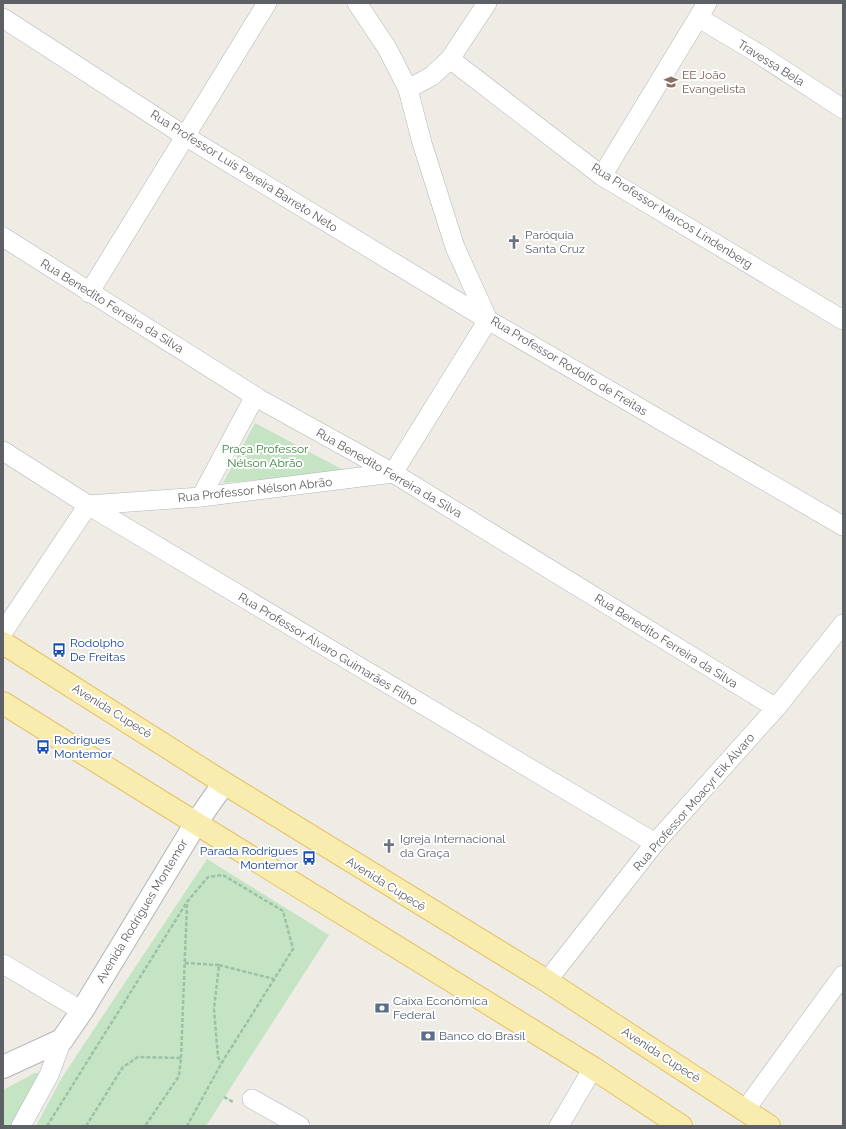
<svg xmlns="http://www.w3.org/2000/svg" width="846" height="1129" font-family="Raleway,sans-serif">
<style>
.green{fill:#c4e4c4}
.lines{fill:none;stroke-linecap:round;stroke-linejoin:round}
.street-casing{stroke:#b2b5b9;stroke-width:20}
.secondary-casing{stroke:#b2b4b9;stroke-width:24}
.primary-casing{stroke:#e7c065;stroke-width:24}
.path{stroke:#9cc2a6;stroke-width:2.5;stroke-dasharray:4 2;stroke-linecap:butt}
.street{stroke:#fff;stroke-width:19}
.secondary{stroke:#fff;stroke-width:22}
.primary{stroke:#f9ecaf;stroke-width:22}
.labels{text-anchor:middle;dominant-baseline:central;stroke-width:4;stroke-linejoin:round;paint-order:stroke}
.street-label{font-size:12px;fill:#5d6064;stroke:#fff}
.education-label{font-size:12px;fill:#785e54;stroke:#fff;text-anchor:start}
.worship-label{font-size:12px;fill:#5b616d;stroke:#fff;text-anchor:start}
.park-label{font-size:12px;fill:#3c843e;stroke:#fff}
.transit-label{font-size:12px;fill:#164399;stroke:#fff;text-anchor:start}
.service-label{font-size:12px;fill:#4e5e75;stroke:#fff;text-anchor:start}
</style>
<rect width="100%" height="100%" fill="#eeece5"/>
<!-- green -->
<g class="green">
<path d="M255,423l92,49 -124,11z"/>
<path d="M207,859l122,76 -123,191h-170l25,-47z"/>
<path d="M35,1073h4l1,3 -28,50h-9v-36z"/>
</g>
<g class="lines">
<defs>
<g id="street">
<path d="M357,3l30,45 21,41 14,54 33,104 33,73"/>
<path d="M3,18l182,118 303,184 355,206"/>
<path d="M699,18l60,36 84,55"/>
<path d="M450,59l152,117 241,144"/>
<path d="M408,89l24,-13 18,-17 37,-56"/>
<path d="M602,176l105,-173"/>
<path d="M3,237l258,163 132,73 383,235"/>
<path d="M89,293l178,-290"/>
<path d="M3,451l85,54 567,338"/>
<path d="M201,497l54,-101"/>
<path d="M3,632l85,-127 113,-8 192,-24 95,-153"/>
<path d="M3,964l79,47"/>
<path d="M547,981l108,-138 121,-135 67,-84"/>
<path d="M252,1099l48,27"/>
<path d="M745,1110l98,-135"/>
<path d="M21,1126l28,-51 13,-35"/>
<path d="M559,1126l34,-58"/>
</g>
<path id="secondary" d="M3,1067l59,-27 20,-29 114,-188 28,-40"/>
<g id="primary">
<path d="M3,643l221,140 323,198 222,145"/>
<path d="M3,703l157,98 433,267 88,58"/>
</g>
</defs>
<!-- street casing -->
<use href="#street" class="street-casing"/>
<!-- secondary casing -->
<use href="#secondary" class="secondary-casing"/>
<!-- primary casing -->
<use href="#primary" class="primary-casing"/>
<!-- path -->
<g class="path">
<path d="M185,963l34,2 -5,44 4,48 3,6"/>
<path d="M219,965l55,14"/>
<path d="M181,1058l6,-155"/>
<path d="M224,1097l9,5"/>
<path d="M47,1126l140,-224 21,-25 15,-2 60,36 10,38 -72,115 -34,62"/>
<path d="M86,1126l37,-59 15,-10 43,1 -2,18 -34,50"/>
</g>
<!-- street -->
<use href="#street" class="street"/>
<!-- secondary -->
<use href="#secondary" class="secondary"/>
<!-- primary -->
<use href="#primary" class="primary"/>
</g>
<!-- icons -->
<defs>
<symbol id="school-bare" viewBox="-9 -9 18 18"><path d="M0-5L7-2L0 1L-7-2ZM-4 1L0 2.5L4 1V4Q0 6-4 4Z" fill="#8d6e63" stroke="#fff" stroke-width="2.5" paint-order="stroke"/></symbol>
<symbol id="church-bare" viewBox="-9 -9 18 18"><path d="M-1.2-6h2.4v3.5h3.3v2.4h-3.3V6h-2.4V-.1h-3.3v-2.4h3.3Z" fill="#6b7280" stroke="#fff" stroke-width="2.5" paint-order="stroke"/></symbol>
<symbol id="bus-bare" viewBox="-9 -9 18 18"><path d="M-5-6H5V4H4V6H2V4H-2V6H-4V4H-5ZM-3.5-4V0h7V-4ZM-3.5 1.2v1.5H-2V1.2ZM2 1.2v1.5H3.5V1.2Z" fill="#1a4fb4" stroke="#fff" stroke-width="2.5" paint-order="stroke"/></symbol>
<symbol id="bank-bare" viewBox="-9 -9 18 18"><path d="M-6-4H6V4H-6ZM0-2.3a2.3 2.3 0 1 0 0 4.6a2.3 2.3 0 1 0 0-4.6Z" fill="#5c6f8a" stroke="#fff" stroke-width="2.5" paint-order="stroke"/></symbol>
</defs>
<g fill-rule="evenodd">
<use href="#school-bare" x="661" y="72" width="20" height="20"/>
<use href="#church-bare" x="504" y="232" width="20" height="20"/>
<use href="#bus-bare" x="49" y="640" width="20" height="20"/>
<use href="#bus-bare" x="33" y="737" width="20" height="20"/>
<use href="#church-bare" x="379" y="836" width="20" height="20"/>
<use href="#bus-bare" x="299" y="848" width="20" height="20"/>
<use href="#bank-bare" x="372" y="998" width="20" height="20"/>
<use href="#bank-bare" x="418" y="1026" width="20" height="20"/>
</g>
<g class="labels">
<!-- street labels -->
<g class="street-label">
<text transform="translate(771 63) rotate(32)">Travessa Bela</text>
<text transform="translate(244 171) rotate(32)">Rua Professor Luís Pereira Barreto Neto</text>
<text transform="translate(672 216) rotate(32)">Rua Professor Marcos Lindenberg</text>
<text transform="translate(112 306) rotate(32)">Rua Benedito Ferreira da Silva</text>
<text transform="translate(569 366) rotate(31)">Rua Professor Rodolfo de Freitas</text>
<text transform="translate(389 473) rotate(30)">Rua Benedito Ferreira da Silva</text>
<text transform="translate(255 490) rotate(-6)">Rua Professor Nélson Abrão</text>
<text transform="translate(666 641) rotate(32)">Rua Benedito Ferreira da Silva</text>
<text transform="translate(328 649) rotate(31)">Rua Professor Álvaro Guimarães Filho</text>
<text transform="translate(112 711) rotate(32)">Avenida Cupecê</text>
<text transform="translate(694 802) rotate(-49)">Rua Professor Moacyr Eik Álvaro</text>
<text transform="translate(386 884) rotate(32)">Avenida Cupecê</text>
<text transform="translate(142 911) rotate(-59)">Avenida Rodrigues Montemor</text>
<text transform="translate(661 1055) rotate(33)">Avenida Cupecê</text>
</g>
<!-- education labels -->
<g class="education-label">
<text x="682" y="75">EE João<tspan x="682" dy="14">Evangelista</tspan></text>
</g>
<!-- worship labels -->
<g class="worship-label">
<text x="525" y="235">Paróquia<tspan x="525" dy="14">Santa Cruz</tspan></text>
<text x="400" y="839">Igreja Internacional<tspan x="400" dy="14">da Graça</tspan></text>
</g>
<!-- park labels -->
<g class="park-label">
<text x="265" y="449">Praça Professor<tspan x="265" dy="14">Nélson Abrão</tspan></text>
</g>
<!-- transit labels -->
<g class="transit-label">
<text x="70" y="643">Rodolpho<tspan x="70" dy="14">De Freitas</tspan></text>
<text x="54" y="740">Rodrigues<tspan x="54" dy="14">Montemor</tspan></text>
<text x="298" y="851" text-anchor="end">Parada Rodrigues<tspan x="298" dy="14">Montemor</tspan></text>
</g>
<!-- service labels -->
<g class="service-label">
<text x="393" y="1001">Caixa Econômica<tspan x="393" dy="14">Federal</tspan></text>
<text x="439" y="1036">Banco do Brasil</text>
</g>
</g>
<!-- border -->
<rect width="846" height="1129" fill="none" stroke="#5d6064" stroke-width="8"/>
</svg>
